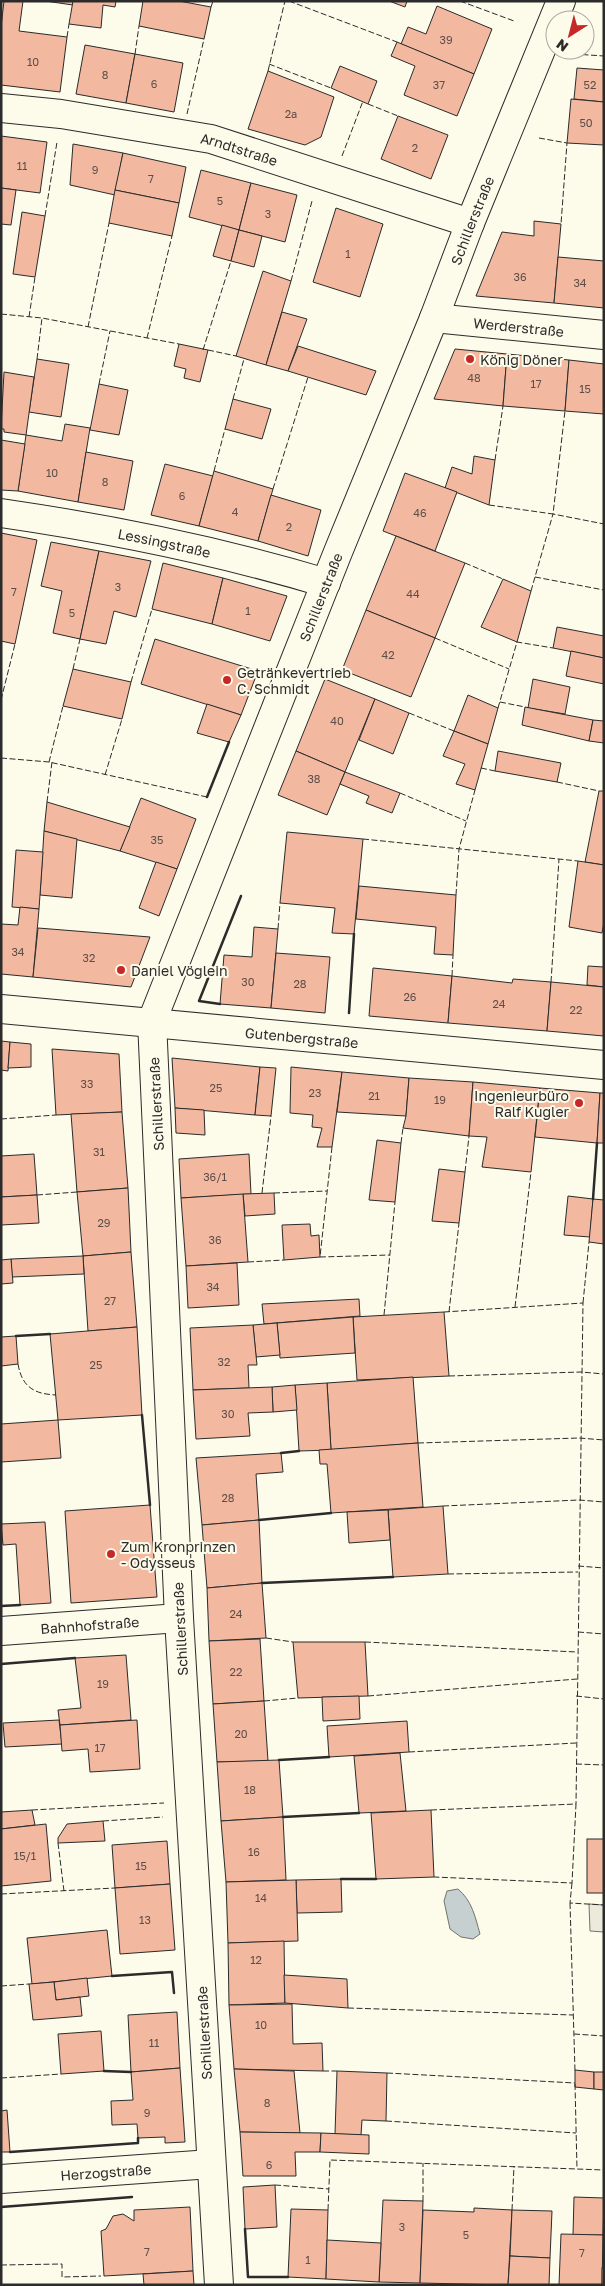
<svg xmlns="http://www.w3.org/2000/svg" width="605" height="2286" font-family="'Golos Text',sans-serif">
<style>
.parking{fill:#eceadb;stroke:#74746e}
.water{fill:#c7d0d0;stroke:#74746e}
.building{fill:#f2b8a0;stroke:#2b2b2b}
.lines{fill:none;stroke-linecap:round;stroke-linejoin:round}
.street-casing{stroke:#2b2b2b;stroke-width:30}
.street{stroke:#fdfbea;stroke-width:28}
.fence{stroke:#2b2b2b;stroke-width:1;stroke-dasharray:6 2.5;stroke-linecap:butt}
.wall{stroke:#2b2b2b;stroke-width:2.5}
.poi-dot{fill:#c62828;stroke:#fdfbea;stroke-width:2}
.labels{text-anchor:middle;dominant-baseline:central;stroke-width:4;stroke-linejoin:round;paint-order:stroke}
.number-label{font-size:11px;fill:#5d4e48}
.street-label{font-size:14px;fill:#2b2b2b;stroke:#fdfbea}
.poi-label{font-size:14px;fill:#2b2b2b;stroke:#fdfbea;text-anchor:start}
</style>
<rect width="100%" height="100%" fill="#fdfbea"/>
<!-- parking -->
<path class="parking" d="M589,1904l15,1v27l-14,-1z"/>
<!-- water -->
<path class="water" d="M458,1889c14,12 17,27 22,45l-7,5 -12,-2 -11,-8 -6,-28 3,-10z"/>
<!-- building -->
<g class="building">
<path d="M4,1h19l-4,30 48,6 -7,55 -59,-7v-58z"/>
<path d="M45,1h28v4z"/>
<path d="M73,1h43l-1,6 -12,-2 -2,23 -32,-4z"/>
<path d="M143,1h36l32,6 -7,32 -65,-13z"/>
<path d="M389,1h18l-2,6z"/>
<path d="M437,6l55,23 -18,45 -73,-30 7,-17 18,7z"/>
<path d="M397,42l77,32 -17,42 -53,-21 11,-29 -24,-10z"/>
<path d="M85,45l50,9 -9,49 -50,-9z"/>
<path d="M135,54l48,9 -9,49 -48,-9z"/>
<path d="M340,66l37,15 -9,23 -37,-16z"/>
<path d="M577,68l27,2v32l-30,-3z"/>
<path d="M268,71l66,26 -13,40 -16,8 -57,-16z"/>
<path d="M571,99l33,3v43l-37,-2z"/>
<path d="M398,116l50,19 -17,44 -50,-20z"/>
<path d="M1,136l46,6 -7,51 -39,-5z"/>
<path d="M73,144l50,9 -8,42 -45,-10z"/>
<path d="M123,153l63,14 -7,36 -64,-13z"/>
<path d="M201,170l50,13 -12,47 -50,-13z"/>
<path d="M251,183l46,12 -12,47 -46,-12z"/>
<path d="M1,188l15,2 -5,35 -10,-1z"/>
<path d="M115,190l64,13 -7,33 -63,-13z"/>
<path d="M336,208l47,16 -23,73 -47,-15z"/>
<path d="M22,212l23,4 -10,61 -22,-3z"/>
<path d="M534,221l27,3 -7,79 -78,-7 26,-64 32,4z"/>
<path d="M222,225l17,5 -8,31 -18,-5z"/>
<path d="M239,230l23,6 -8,31 -23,-6z"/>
<path d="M558,257l46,4v47l-50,-5z"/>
<path d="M263,271l28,10 -25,84 -30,-9z"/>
<path d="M282,312l25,7 -19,52 -22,-6z"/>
<path d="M179,344l29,6 -8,32 -16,-4 2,-9 -12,-3z"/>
<path d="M298,346l78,25 -10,24 -78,-24z"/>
<path d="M455,349l52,5 -4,52 -69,-7z"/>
<path d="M507,354l62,6 -4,51 -62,-5z"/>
<path d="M37,359l32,5 -8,53 -32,-5z"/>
<path d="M569,360l35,4v50l-39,-3z"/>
<path d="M4,372l30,5 -8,58 -22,-3v-3h-3z"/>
<path d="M99,384l29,6 -9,45 -29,-5z"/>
<path d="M233,399l38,10 -9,30 -37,-10z"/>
<path d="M65,424l25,4 -12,74 -60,-11 8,-56 36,6z"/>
<path d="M1,440l24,4 -7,47 -17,-1z"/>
<path d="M86,452l47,9 -9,49 -46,-8z"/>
<path d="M474,456l21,4 -6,45 -44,-17 7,-21 20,7z"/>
<path d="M165,464l48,12 -14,50 -48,-11z"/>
<path d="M214,471l59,18 -15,52 -59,-15z"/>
<path d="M405,473l52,19 -22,59 -52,-20z"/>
<path d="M271,495l50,15 -13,46 -50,-15z"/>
<path d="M1,533l36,7 -22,104 -14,-3z"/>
<path d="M396,536l69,27 -30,75 -69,-28z"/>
<path d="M51,542l48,9 -19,88 -27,-6 9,-42 -21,-5z"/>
<path d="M99,551l52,10 -15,56 -22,-6 -8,33 -26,-5z"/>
<path d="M163,563l60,15 -11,46 -60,-15z"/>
<path d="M223,578l64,18 -17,45 -58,-17z"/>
<path d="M503,579l28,12 -14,51 -36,-15z"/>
<path d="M366,610l69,28 -24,59 -69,-27z"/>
<path d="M557,627l47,9v22l-51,-10z"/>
<path d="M155,639l103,32 -17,44 -100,-31z"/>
<path d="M571,651l33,7v26l-38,-8z"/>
<path d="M73,669l58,13 -9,37 -59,-13z"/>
<path d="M325,679l50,20 -30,73 -49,-21z"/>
<path d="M533,679l37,8 -5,27 -37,-6z"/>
<path d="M468,695l30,13 -10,36 -34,-13z"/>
<path d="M375,699l34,14 -16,41 -34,-14z"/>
<path d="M207,704l34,11 -12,27 -32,-9z"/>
<path d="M525,707l68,13 -4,21 -67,-16z"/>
<path d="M593,720l11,1v22l-15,-2z"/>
<path d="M454,731l34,13 -13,46 -19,-6 9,-20 -22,-8z"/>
<path d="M296,751l49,21 -18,43 -49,-20z"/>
<path d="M498,751l63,12 -4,19 -62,-11z"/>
<path d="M345,772l55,21 -8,20 -26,-10 3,-7 -29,-12z"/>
<path d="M599,791h5v74l-19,-3z"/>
<path d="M141,798l55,21 -19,50 -57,-18z"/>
<path d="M47,802l83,25 -10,24 -76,-20z"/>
<path d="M44,831l33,8 -5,59 -32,-3z"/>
<path d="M287,832l76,7 -9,95 -22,-1 3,-25 -55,-5z"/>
<path d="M16,850l27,2 -4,57 -27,-2z"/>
<path d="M578,861l26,4v57l-2,11 -33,-6z"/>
<path d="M156,862l21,7 -18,47 -20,-8z"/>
<path d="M359,886l97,9 -3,60 -19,-1 2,-27 -80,-8z"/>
<path d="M20,907l19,2 -6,68 -32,-3v-50l17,1z"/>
<path d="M254,927l24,2 -7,79 -51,-4 4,-49 28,2z"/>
<path d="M38,928l112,9 -19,50 -98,-10z"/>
<path d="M276,953l54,4 -5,56 -54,-5z"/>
<path d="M588,966l16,1v20l-17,-2z"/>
<path d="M373,968l79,8 -4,47 -79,-7z"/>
<path d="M452,976l60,7 1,-4 38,3 -4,49 -99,-8z"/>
<path d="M551,982l53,5v49l-57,-5z"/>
<path d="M1,1041l9,1 -2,29 -7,-1z"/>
<path d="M10,1042l21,2v23l-23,1z"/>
<path d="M52,1049l67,5 3,58 -66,3z"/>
<path d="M172,1058l88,9 -5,48 -80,-7z"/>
<path d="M260,1067l16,1 -5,48 -16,-1z"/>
<path d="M291,1067l51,5 -10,75h-15l5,-19 -10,-1 1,-12 -23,-2z"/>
<path d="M342,1072l67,6 -3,38 -69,-4z"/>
<path d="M409,1078l64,4 -4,54 -66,-8 3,-12z"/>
<path d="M473,1082l67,6 -9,84 -49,-5 5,-30 -18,-1z"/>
<path d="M540,1088l60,5 -3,50 -62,-6z"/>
<path d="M600,1093h4v50h-7z"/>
<path d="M175,1108l29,2 1,25 -29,-2z"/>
<path d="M122,1112l6,76 -51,4 -6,-78z"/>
<path d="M377,1140l24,3 -6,59 -26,-2z"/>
<path d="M34,1154l3,41 -36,2v-41z"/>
<path d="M249,1154l2,40 -70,4 -2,-39z"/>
<path d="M439,1169l26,3 -6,51 -27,-2z"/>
<path d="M128,1188l3,64 -48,4 -6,-64z"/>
<path d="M274,1193l1,21 -30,2 -2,-22z"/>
<path d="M243,1194l5,68 -62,4 -5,-68z"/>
<path d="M37,1195l2,28 -38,2v-28z"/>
<path d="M568,1196l25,3 -3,38 -26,-2z"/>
<path d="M593,1199l11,1v44l-15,-2z"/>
<path d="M310,1224l1,12 8,-1 1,22 -36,3 -2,-35z"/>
<path d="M131,1252l6,75 -49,4 -5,-75z"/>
<path d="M83,1256l1,18 -72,3 -1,-18z"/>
<path d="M11,1259l2,24 -12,1v-24z"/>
<path d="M237,1263l2,42 -51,3 -2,-42z"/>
<path d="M359,1299l1,17 -96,8 -2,-20z"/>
<path d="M444,1312l5,64 -92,4 -4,-63z"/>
<path d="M353,1317l2,36 -75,5 -3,-35z"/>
<path d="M277,1323l3,32 -24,2 -3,-32z"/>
<path d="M253,1325l4,40h-9l1,23 -56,2 -3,-62z"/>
<path d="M137,1327l5,88 -84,5 -8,-86z"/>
<path d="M16,1336l2,28 -17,2v-29z"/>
<path d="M413,1377l5,66 -87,7 -4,-67z"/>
<path d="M327,1383l4,67 -32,1 -4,-66z"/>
<path d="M295,1385l2,25 -24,2 -1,-25z"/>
<path d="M272,1387l1,25 -25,1 2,23 -54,3 -3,-49z"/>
<path d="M58,1420l3,38 -60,4v-38z"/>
<path d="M418,1443l5,64 -92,6 -4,-49h-7l-1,-14z"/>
<path d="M281,1453l2,19 -27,2 3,46 -57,5 -6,-67z"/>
<path d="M150,1505l7,92 -86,6 -6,-92z"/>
<path d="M443,1506l5,68 -55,3 -5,-67z"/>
<path d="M388,1510l2,30 -41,3 -2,-31z"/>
<path d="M259,1520l3,63 -55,5 -5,-63z"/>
<path d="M45,1522l6,81 -31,2 -4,-61 -13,1 -2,-21z"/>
<path d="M262,1583l4,55 -57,3 -2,-53z"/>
<path d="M260,1639l4,62 -51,3 -4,-63z"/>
<path d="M293,1642h72l3,54 -70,2z"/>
<path d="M126,1655l5,65 -71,5 -2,-15 23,-2 -6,-50z"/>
<path d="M359,1696l1,23 -37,2 -1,-24z"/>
<path d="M264,1701l4,60 -51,1 -4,-58z"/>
<path d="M59,1720l3,24 -57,3 -2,-24z"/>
<path d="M137,1720l3,49 -50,3 -2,-23 -26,2 -2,-26z"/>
<path d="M407,1721l2,31 -80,5 -2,-31z"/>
<path d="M400,1753l6,58 -47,2 -5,-57z"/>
<path d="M279,1760l4,57 -62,4 -4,-59z"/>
<path d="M32,1810l3,15 -34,4v-17z"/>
<path d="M431,1810l3,67 -58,2 -5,-66z"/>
<path d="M283,1817l3,63 -60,2 -5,-61z"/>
<path d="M103,1821l2,20 -47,2v-5l9,-14z"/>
<path d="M46,1824l5,57 -50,5v-57z"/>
<rect x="587" y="1839" width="17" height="54"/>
<path d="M167,1841l3,43 -55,4 -3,-43z"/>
<path d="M341,1879l1,33 -45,1 -1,-33z"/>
<path d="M296,1880l2,61 -70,2 -2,-61z"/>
<path d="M170,1884l5,66 -55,4 -5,-66z"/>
<path d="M107,1930l5,46 -80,8 -5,-46z"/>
<path d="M284,1941l1,62 -56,2 -1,-62z"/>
<path d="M284,1975l63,4 1,29 -63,-5z"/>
<path d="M87,1978l2,18 -33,4 -2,-18z"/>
<path d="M54,1982l2,18 24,-3 2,19 -49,4 -4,-36z"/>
<path d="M292,2004l1,40 29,-1 1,28 -89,-2 -5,-64z"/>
<path d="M177,2012l3,56 -49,4 -3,-57z"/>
<path d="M101,2031l3,40 -43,3 -3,-40z"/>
<path d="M180,2068l5,74 -20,1v-6l-27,1 -1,-14 -25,1 -1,-24 22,-1 -2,-28z"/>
<path d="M234,2069l60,2 6,62 -60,-1z"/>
<path d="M575,2070l19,2v17l-19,-2z"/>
<path d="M337,2071l50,2 -1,48 -24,-1 -1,15 -26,-1z"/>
<path d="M594,2072h10v18l-10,-1z"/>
<path d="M7,2110l3,42h-9v-41z"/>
<path d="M240,2132l81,1 -1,19h-25l1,24h-53z"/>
<path d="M321,2133l48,2v19l-49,-2z"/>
<path d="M275,2185l2,42 -32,2 -2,-42z"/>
<path d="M574,2197l30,1 -1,37h-30z"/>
<path d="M383,2200l40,1 -3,82 -41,-1z"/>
<path d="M190,2207l3,64 -89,5 -3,-45 5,-2 7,-13 10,-2 11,7v-11z"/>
<path d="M474,2208l38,2 -4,75 -88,-2 3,-73 51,2z"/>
<path d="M291,2209l37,1 -2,69 -38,-2z"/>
<path d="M512,2210l40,1 -2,47 -40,-2z"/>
<path d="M561,2234l42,1 -1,50h-43z"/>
<path d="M327,2240l54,3 -2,39 -53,-3z"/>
<path d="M510,2256l40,2 -1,27h-41z"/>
<rect x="602" y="2268" width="2" height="17"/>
<path d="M193,2271l1,14h-50l-1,-11z"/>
</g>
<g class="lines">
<defs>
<g id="street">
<path id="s1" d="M1,108l60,6 150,25 259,84"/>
<path id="s2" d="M434,318l170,17"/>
<path id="s3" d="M1,513c110,16 219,38 325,70"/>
<path id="s4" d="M1,1009l603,56"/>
<path id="s5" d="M1,1631l178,-13"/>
<path id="s6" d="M1,2179l210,-15"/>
<path id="s7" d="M219,2285l-40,-667 -27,-597 186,-469 96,-234 36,-95 91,-222"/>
</g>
</defs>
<!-- street casing -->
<use href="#street" class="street-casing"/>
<!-- street -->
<use href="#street" class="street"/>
<!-- fence -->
<g class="fence">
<path d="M289,1l108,41"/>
<path d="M460,1l54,20"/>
<path d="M211,7l2,-6"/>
<path d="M67,37l2,-13"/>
<path d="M135,54l4,-28"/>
<path d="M574,54l30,2"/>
<path d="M269,64l62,24"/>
<path d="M268,71l17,-70"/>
<path d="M368,104l30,12"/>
<path d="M187,114l17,-75"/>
<path d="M539,138l28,5 -6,81"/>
<path d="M342,156l21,-55"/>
<path d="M45,216l12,-74"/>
<path d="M291,281l21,-80"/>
<path d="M1,314l41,4 137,26"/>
<path d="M29,317l6,-40"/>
<path d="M88,327l21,-104"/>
<path d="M147,338l25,-102"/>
<path d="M203,350l28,-89"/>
<path d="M208,350l28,6"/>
<path d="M37,359l5,-41"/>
<path d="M99,384l11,-53"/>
<path d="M233,399l11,-40"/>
<path d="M495,460l8,-54"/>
<path d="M214,471l11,-42"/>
<path d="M273,489l35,-112"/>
<path d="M489,505l64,9 12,-103"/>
<path d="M465,563l38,16"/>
<path d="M535,577l69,13"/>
<path d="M531,591l22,-77 51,10"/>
<path d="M435,638l74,31"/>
<path d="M73,669l7,-30"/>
<path d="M131,682l21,-73"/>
<path d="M1,700l14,-56"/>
<path d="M500,702l25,5"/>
<path d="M498,708l19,-66 36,6"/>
<path d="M409,713l45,18"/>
<path d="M1,758l48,4 158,35"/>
<path d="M49,762l14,-56"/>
<path d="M481,768l14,3"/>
<path d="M105,775l17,-56"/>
<path d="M557,782l42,9"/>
<path d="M400,793l66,28"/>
<path d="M47,802l5,-40"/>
<path d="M363,839l215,22"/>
<path d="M456,895l3,-46 16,-59"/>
<path d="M278,929l2,-26"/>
<path d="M452,976l1,-21"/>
<path d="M551,982l8,-123"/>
<path d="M1,1119l55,-4"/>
<path d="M401,1143l2,-15"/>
<path d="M332,1147l-12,110 70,-2"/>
<path d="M465,1172l4,-36"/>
<path d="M262,1193l9,-77"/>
<path d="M274,1193l53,-2"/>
<path d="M37,1195l40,-3"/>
<path d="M248,1262l36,-2"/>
<path d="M583,1303l6,-61"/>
<path d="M515,1307l16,-135"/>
<path d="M444,1312l139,-9 -7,501"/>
<path d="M449,1312l10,-89"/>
<path d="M384,1315l11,-113"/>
<path d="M18,1364c4,23 16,30 38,31"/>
<path d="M449,1376l132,-4 23,2"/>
<path d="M418,1443l161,-5 25,2"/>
<path d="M443,1506l136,-6 25,2"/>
<path d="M578,1566l26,2"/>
<path d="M448,1574l130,-2"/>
<path d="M578,1632l26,2"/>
<path d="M266,1638l27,4"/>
<path d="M365,1642l212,10"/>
<path d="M368,1696l209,-17"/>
<path d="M576,1696l28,3"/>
<path d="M264,1701l34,-3"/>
<path d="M409,1752l167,-9"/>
<path d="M576,1764l28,1"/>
<path d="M32,1810l132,-7"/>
<path d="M431,1810l145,-6 -4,79 -138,-6"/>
<path d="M103,1821l60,-4"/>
<path d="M58,1843l6,48"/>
<path d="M572,1883l-2,20 34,2"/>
<path d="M1,1894l114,-6"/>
<path d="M570,1903l5,168"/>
<path d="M1,1986l28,-2"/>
<path d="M348,2008l225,7"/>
<path d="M574,2034l30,2"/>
<path d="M323,2071h14"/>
<path d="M387,2073l188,10"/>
<path d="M1,2078l60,-4"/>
<path d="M575,2084l2,85"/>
<path d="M386,2121l190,12"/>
<path d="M275,2185l54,4"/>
<path d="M423,2201v-38"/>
<path d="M328,2210l2,-50 274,10"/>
<path d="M512,2210l2,-44"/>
<path d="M1,2265l61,-1v13l39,-1"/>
</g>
<!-- wall -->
<g class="wall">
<path d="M207,797l22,-55"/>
<path d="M220,1004l-21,-3 42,-105"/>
<path d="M349,1013l5,-79"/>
<path d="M593,1199l4,-56"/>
<path d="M16,1336l34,-2"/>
<path d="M142,1415l8,90"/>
<path d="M281,1453l18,-2"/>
<path d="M259,1520l72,-7"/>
<path d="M262,1583l131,-6"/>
<path d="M1,1606l19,-1"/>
<path d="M1,1664l74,-6"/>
<path d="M279,1760l50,-3"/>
<path d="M283,1817l76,-4"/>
<path d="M341,1879h35"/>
<path d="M112,1976l60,-4 2,21"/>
<path d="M104,2071l27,1"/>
<path d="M10,2152l128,-9v-5"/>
<path d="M1,2207l131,-10"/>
<path d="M245,2229l3,48h40"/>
</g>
</g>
<!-- markers -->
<g class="poi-dot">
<circle cx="470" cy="359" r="5"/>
<circle cx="227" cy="680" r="5"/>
<circle cx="121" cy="970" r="5"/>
<circle cx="579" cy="1103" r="5"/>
<circle cx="111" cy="1554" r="5"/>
</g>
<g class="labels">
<!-- number labels -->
<g class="number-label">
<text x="446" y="39">39</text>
<text x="33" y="61">10</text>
<text x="105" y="74">8</text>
<text x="154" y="83">6</text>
<text x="439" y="84">37</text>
<text x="590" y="84">52</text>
<text x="291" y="113">2a</text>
<text x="586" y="122">50</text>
<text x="415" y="147">2</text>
<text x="22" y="165">11</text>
<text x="95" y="169">9</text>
<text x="151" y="178">7</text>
<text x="220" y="200">5</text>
<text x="268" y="213">3</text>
<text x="348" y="253">1</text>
<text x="520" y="276">36</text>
<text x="580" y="282">34</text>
<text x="474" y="377">48</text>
<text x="536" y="383">17</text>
<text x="585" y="388">15</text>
<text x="52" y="472">10</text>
<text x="105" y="481">8</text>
<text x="182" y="495">6</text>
<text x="235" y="511">4</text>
<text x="420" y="512">46</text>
<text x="289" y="526">2</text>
<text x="118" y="586">3</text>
<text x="14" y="591">7</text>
<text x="413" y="593">44</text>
<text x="248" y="610">1</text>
<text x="72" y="612">5</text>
<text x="388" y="654">42</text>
<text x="337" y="720">40</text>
<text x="314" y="778">38</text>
<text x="157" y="839">35</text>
<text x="18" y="951">34</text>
<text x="89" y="957">32</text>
<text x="248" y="981">30</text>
<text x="300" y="983">28</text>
<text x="410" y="996">26</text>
<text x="499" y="1003">24</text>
<text x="576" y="1009">22</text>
<text x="87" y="1083">33</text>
<text x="216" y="1087">25</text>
<text x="315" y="1092">23</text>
<text x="374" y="1095">21</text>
<text x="440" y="1099">19</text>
<text x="99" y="1151">31</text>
<text x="215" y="1176">36/1</text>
<text x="104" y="1222">29</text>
<text x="215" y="1239">36</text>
<text x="213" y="1286">34</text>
<text x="110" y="1300">27</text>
<text x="224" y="1361">32</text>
<text x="96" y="1364">25</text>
<text x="228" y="1413">30</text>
<text x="228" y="1497">28</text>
<text x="236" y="1613">24</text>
<text x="236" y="1671">22</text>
<text x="103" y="1683">19</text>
<text x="241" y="1733">20</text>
<text x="100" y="1747">17</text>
<text x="250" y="1789">18</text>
<text x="254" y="1851">16</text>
<text x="25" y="1855">15/1</text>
<text x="141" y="1865">15</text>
<text x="261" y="1897">14</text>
<text x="145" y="1919">13</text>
<text x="256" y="1959">12</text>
<text x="261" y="2024">10</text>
<text x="154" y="2042">11</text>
<text x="267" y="2102">8</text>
<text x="147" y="2112">9</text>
<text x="269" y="2164">6</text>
<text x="402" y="2226">3</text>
<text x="466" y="2234">5</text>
<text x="147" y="2251">7</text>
<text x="582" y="2252">7</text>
<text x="308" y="2259">1</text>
</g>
<!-- street labels -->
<g class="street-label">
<text stroke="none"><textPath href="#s1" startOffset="242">Arndtstraße</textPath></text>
<text stroke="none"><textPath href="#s7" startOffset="2128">Schillerstraße</textPath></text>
<text stroke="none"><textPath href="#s2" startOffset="85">Werderstraße</textPath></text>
<text stroke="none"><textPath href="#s3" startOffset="166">Lessingstraße</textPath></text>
<text stroke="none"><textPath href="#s7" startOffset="1722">Schillerstraße</textPath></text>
<text stroke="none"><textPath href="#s4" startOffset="302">Gutenbergstraße</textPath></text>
<text transform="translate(156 1104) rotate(-93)">Schillerstraße</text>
<text stroke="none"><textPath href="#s5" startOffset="89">Bahnhofstraße</textPath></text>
<text transform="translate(180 1629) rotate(-93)">Schillerstraße</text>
<text transform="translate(204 2033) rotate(-93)">Schillerstraße</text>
<text stroke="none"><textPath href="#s6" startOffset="105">Herzogstraße</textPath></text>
</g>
<!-- poi labels -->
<g class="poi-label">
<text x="480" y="359">König Döner</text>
<text x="237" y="672">Getränkevertrieb<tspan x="237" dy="16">C. Schmidt</tspan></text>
<text x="131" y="970">Daniel Vöglein</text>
<text x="569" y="1095" text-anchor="end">Ingenieurbüro<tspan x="569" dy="16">Ralf Kugler</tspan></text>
<text x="121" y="1546">Zum Kronprinzen<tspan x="121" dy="16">- Odysseus</tspan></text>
</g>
</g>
<!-- border -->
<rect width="605" height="2286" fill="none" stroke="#2b2b2b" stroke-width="5"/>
<!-- north arrow -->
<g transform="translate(570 35) rotate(216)"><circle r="24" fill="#fdfbea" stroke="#a9a89e"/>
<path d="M0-4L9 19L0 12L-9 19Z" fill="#c62828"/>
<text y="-8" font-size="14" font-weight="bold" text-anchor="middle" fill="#2b2b2b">N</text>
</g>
</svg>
